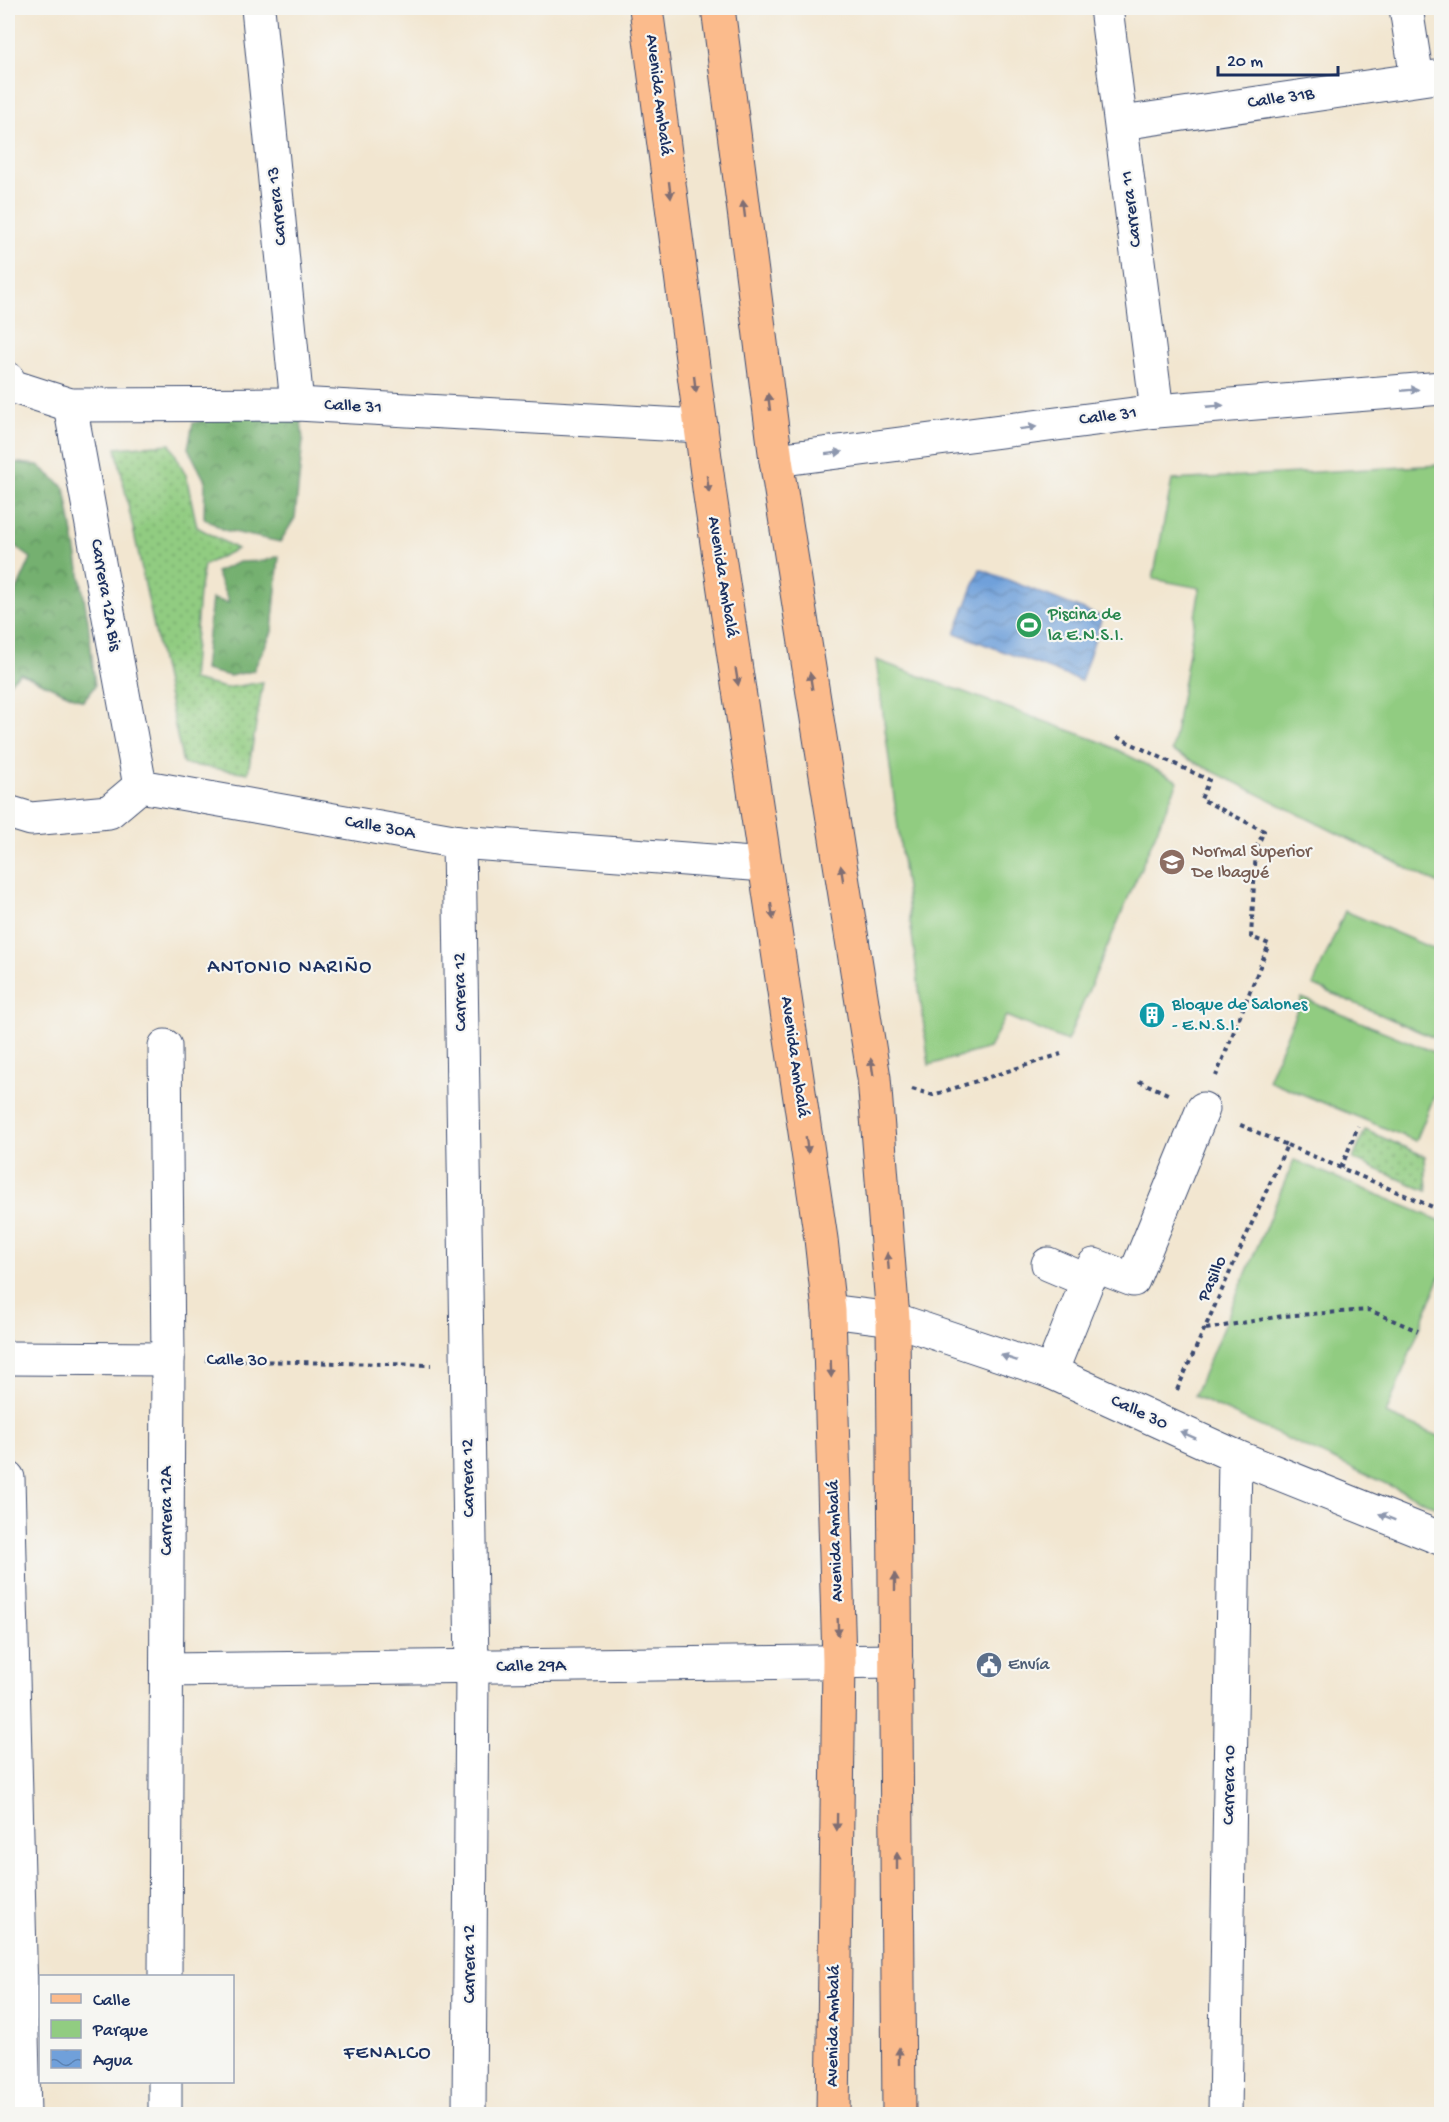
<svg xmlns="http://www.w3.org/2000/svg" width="1449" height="2122" font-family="'Gochi Hand',sans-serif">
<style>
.grass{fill:url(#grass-dots);stroke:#567e70;stroke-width:1.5}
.forest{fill:url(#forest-crowns);stroke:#487066;stroke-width:1.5}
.park{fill:#91cc81;stroke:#567e70;stroke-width:1.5}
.water{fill:url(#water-waves);stroke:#46689c;stroke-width:1.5}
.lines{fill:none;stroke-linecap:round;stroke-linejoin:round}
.minor-casing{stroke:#3b4a6f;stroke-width:35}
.major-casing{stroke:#3b4a6f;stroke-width:35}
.path{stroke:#3b4a6f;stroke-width:4;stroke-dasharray:4.5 4.5;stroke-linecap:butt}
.minor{stroke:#fff;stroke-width:33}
.major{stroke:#fbbb8c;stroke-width:33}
.oneway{fill:#806e73}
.oneway2{fill:#8d97ae}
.labels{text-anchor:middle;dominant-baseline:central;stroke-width:4.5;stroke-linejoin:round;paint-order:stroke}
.street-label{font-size:18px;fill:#1b2f5e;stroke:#f6f6f2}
.leisure-label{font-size:18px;fill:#27864d;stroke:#f6f6f2;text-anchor:start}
.education-label{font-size:18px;fill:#785e54;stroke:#f6f6f2;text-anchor:start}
.culture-label{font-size:18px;fill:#0d838f;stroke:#f6f6f2;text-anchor:start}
.service-label{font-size:18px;fill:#4e5e75;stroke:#f6f6f2;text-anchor:start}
.neighbourhood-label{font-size:20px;letter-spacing:1.5px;fill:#1b2f5e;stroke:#f6f6f2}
</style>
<defs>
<pattern id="grass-dots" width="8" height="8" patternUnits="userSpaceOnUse" patternTransform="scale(1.5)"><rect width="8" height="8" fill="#91cc81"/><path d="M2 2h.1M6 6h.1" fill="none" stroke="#76a66d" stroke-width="1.8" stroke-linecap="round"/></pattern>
<pattern id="forest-crowns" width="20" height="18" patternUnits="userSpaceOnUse" patternTransform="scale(1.5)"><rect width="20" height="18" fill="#74b06f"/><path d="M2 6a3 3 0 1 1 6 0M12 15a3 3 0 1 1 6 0" fill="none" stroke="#5e905e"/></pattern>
<pattern id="water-waves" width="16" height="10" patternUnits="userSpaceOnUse" patternTransform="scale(1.5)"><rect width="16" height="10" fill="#70a0da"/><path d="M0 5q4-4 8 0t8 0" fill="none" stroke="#5b83b4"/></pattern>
</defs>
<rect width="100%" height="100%" fill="#f6f6f2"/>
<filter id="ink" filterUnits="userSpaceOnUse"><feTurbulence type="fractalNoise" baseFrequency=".0167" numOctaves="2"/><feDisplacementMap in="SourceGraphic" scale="12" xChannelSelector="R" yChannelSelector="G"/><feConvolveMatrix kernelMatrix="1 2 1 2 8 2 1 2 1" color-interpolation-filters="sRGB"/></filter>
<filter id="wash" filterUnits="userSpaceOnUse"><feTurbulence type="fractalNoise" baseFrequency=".008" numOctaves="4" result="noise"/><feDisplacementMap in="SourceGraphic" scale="24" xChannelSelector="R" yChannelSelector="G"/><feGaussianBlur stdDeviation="1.35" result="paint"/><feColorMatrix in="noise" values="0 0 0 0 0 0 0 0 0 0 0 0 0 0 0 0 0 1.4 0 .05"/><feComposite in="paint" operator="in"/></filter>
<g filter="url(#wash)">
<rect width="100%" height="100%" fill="#f2e6d0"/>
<!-- grass -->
<g class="grass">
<path d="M170,444l16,31 11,52 40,22 -33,16 -5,28 -7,87 34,8 37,-6 -15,91 -65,-9 -67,-316z"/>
<path d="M1365,1130l60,26 2,35 -74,-32z"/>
</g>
<!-- forest -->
<g class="forest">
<path d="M300,409l3,32 -8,77 -15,24 -56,-12 -20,-12 1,-37 -17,-33 5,-25 29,-8z"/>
<path d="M8,462l30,3 27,23 23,132 7,66 -12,15 -63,-28 -12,11v-74l23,-52 -23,-17z"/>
<path d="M279,556l-7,76 -19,39 -23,5 -26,-6 8,-71 17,4 -13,-31 23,-10 25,-1z"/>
</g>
<!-- park -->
<g class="park">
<path d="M1441,465h1l-1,420 -269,-134 28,-163 -47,-9 19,-99z"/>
<path d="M876,660l228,83 74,38 -111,260 -61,-25 -17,32 -60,17z"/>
<path d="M1345,911l96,41v89l-128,-56z"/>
<path d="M1302,998l139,57v24l-25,62 -148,-61z"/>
<path d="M1294,1160l147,61v53l-55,140 55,23v72l-247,-113z"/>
</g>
<!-- water -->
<path class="water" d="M980,569l122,48 -21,64 -126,-48z"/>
</g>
<g filter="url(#ink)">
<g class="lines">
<defs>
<g id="minor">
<path d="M258,8l39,396"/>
<path d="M1106,8l51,403"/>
<path d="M1406,8l11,71"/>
<path d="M1122,123l320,-47"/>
<path d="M8,379v6l62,20 227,-1 404,22"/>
<path d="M70,405l70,381"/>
<path d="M776,460l381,-49 285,-23"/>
<path d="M8,812l23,7 78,-7 31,-26 319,56 306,23"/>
<path d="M459,842l13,826 -3,446"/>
<path d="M165,1046l3,313 -3,617"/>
<path d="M1048,1264l40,17"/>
<path d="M829,1311l64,8 158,53 184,84 207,83"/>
<path d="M8,1358l160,1"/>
<path d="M1051,1372l43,-107 39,15 70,-171"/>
<path d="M8,1478l16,636"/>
<path d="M167,1670l729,-9"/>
<path d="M165,2114v-32"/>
<path d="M1225,2114l10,-658"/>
</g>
<g id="major">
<path d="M646,8l64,488 111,743 8,72 10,350 -6,453"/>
<path d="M718,8l58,452 98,618 19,241 6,795"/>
</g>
</defs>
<!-- minor casing -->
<use href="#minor" class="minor-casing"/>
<!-- major casing -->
<use href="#major" class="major-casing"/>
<!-- path -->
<g class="path">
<path d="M1117,737l92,43 -8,19 63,32 -8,18 -5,88 18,7 -53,132"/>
<path d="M1139,1081l31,14"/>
<path d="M912,1089l21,6 128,-41"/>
<path d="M1287,1145l155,66"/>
<path d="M1341,1168l17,-42"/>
<path d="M1206,1329l76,-13 87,-6 49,21"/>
<path d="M205,1360l226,5"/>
<path d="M1177,1390l110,-245 -49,-21"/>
</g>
<!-- minor -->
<use href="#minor" class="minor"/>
<!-- major -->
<use href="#major" class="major"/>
</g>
<!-- one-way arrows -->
<defs><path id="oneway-solid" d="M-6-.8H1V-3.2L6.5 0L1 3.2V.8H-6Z" transform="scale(1.5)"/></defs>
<g class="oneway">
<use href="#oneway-solid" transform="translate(670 190) rotate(83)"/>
<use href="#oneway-solid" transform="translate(744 209) rotate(-97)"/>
<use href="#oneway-solid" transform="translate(695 384) rotate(83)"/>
<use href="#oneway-solid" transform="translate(769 402) rotate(-97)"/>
<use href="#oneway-solid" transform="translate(708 484) rotate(83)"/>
<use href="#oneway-solid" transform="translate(737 677) rotate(81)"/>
<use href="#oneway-solid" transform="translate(811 681) rotate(-99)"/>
<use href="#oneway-solid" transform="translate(842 874) rotate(-99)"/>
<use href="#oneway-solid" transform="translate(772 911) rotate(82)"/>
<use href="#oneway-solid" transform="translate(872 1067) rotate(-99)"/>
<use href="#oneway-solid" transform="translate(807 1145) rotate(82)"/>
<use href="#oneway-solid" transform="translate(888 1261) rotate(-95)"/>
<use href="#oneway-solid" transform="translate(831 1369) rotate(88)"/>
<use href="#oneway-solid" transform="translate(895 1582) rotate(-90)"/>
<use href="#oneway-solid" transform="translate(838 1627) rotate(88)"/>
<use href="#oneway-solid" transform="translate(837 1822) rotate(91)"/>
<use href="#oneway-solid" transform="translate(897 1861) rotate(-90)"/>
<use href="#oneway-solid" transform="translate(899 2056) rotate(-90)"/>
</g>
<g class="oneway2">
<use href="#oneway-solid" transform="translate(1410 390) rotate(-5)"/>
<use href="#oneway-solid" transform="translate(1215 406) rotate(-5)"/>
<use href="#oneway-solid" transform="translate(1028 428) rotate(-7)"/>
<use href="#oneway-solid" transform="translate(834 453) rotate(-7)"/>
<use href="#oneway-solid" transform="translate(1009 1358) rotate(-161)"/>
<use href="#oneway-solid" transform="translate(1188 1435) rotate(-156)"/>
<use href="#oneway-solid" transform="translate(1387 1517) rotate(-158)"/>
</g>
</g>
<!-- icons -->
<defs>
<symbol id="stadium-disc" viewBox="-11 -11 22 22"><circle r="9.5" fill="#2e9e5b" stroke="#f6f6f2"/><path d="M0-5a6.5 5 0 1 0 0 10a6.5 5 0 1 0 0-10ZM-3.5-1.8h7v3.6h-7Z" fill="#fff"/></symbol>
<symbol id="university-disc" viewBox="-11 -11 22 22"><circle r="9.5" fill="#8d6e63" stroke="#f6f6f2"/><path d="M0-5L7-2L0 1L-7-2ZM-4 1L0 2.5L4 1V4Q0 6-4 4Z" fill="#fff"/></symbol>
<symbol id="building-disc" viewBox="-11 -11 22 22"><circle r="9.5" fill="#0f9aa8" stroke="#f6f6f2"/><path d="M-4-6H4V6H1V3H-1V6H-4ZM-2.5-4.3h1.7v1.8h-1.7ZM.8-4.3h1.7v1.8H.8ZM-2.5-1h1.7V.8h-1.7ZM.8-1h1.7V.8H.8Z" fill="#fff"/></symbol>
<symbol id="civic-disc" viewBox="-11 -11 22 22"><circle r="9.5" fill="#5c6f8a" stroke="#f6f6f2"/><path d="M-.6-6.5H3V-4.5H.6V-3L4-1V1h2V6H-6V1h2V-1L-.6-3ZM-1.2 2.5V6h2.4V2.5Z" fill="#fff"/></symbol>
</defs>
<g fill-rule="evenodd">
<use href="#stadium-disc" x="1014" y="610" width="30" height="30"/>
<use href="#university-disc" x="1157" y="847" width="30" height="30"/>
<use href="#building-disc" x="1137" y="1000" width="30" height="30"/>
<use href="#civic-disc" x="974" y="1650" width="30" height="30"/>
</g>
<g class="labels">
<!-- street labels -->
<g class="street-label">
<text transform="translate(658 95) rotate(83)">Avenida Ambalá</text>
<text transform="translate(1281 99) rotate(-8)">Calle 31B</text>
<text transform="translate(278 206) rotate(-96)">Carrera 13</text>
<text transform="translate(1132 209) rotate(-97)">Carrera 11</text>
<text transform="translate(353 407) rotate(3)">Calle 31</text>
<text transform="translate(1108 417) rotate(-7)">Calle 31</text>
<text transform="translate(722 577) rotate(81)">Avenida Ambalá</text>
<text transform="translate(105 595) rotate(80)">Carrera 12A Bis</text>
<text transform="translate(380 828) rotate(10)">Calle 30A</text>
<text transform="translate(461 992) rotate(-91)">Carrera 12</text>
<text transform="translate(794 1057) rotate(82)">Avenida Ambalá</text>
<text transform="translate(1213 1279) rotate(-66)">Pasillo</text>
<text transform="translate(237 1361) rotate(1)">Calle 30</text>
<text transform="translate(1139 1413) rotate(25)">Calle 30</text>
<text transform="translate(469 1478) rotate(-91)">Carrera 12</text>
<text transform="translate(167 1511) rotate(-90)">Carrera 12A</text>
<text transform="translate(836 1541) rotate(-92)">Avenida Ambalá</text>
<text transform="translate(531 1667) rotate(-1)">Calle 29A</text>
<text transform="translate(1230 1785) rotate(-89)">Carrera 10</text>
<text transform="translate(470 1964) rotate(-90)">Carrera 12</text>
<text transform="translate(834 2026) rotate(-89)">Avenida Ambalá</text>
</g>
<!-- leisure labels -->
<g class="leisure-label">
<text x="1048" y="615">Piscina de<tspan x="1048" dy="21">la E.N.S.I.</tspan></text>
</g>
<!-- education labels -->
<g class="education-label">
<text x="1192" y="852">Normal Superior<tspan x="1192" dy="21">De Ibagué</tspan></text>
</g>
<!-- culture labels -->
<g class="culture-label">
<text x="1172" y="1005">Bloque de Salones<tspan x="1172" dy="21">- E.N.S.I.</tspan></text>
</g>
<!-- service labels -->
<g class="service-label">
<text x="1008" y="1665">Envía</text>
</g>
<!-- neighbourhood labels -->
<g class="neighbourhood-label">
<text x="290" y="968">ANTONIO NARIÑO</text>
<text x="388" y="2054">FENALCO</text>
</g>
</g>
<!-- margin -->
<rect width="1449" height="2122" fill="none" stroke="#f6f6f2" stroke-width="30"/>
<!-- legend -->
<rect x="39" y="1975" width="195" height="108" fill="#f6f6f2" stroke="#9ea6b7" stroke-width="1.5"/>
<rect x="51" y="1994" width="30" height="9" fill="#fbbb8c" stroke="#9ea6b7" stroke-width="1.5"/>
<text x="93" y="2005" font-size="18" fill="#1b2f5e">Calle</text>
<rect x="51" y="2020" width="30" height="18" fill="#91cc81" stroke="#9ea6b7" stroke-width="1.5"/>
<text x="93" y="2035" font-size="18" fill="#1b2f5e">Parque</text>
<rect x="51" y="2050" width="30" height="18" fill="url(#water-waves)" stroke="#9ea6b7" stroke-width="1.5"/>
<text x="93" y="2065" font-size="18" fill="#1b2f5e">Agua</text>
<!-- scale -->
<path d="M1218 66v9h120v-9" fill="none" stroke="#1b2f5e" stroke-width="3"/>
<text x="1227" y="66" font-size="18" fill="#1b2f5e" stroke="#f6f6f2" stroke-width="4.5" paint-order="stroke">20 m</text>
</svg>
